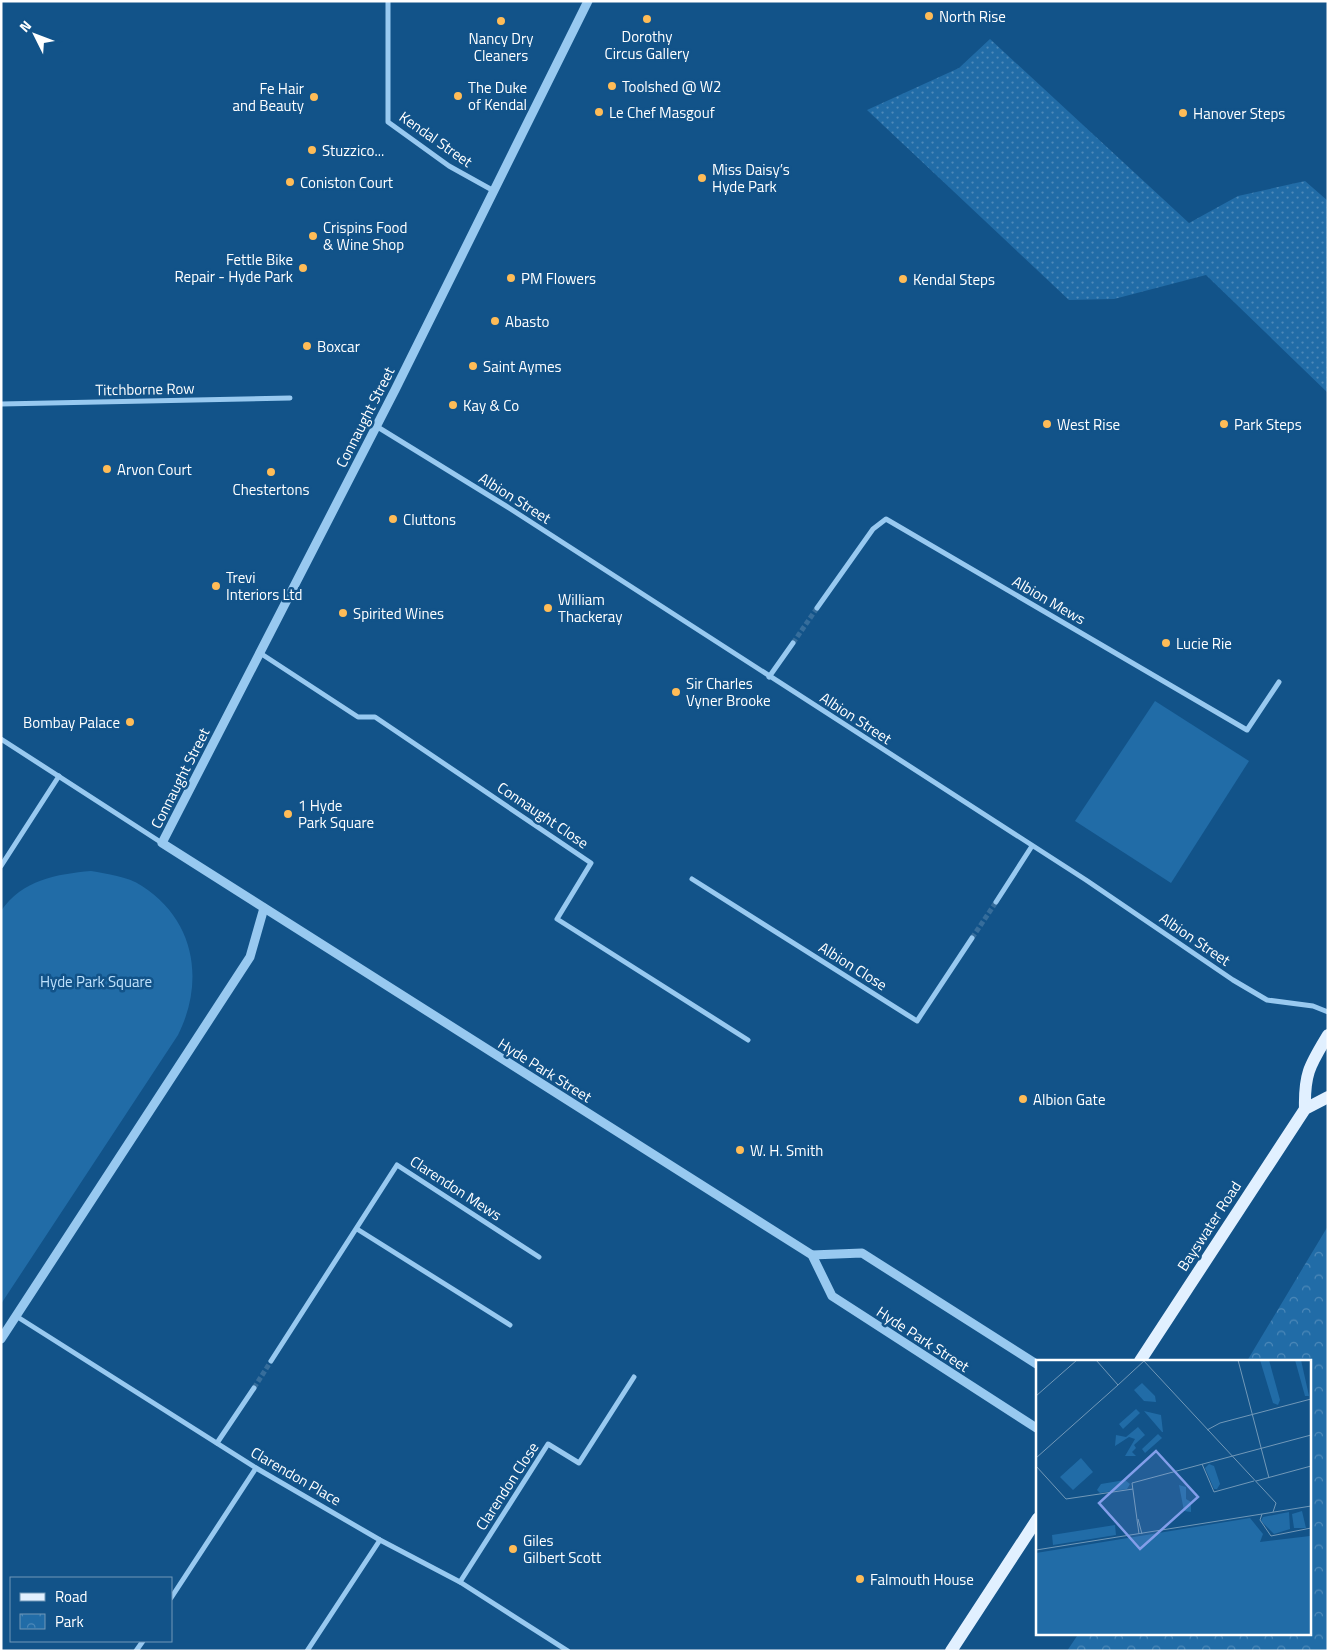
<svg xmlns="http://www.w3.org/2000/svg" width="1329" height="1652" font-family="'Titillium Web',sans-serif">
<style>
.grass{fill:url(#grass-dots)}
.park{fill:url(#park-crowns)}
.garden{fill:#216ca7}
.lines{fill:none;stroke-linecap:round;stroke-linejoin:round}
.minor-tunnel{stroke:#366d9b;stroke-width:5;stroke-dasharray:5 2.5;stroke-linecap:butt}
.minor{stroke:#98c9f0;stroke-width:5}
.tertiary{stroke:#98c9f0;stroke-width:9}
.primary{stroke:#e1f0ff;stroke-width:12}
.poi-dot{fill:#ffbc57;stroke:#125389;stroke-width:2}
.labels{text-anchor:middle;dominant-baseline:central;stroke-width:5;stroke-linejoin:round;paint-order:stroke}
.poi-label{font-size:15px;fill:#fff;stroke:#125389;text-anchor:start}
.street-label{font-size:15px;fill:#fff;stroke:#125389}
.park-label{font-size:15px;fill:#bee1fc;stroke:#125389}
.inset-road{fill:none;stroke:#7198b8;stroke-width:1}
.view{fill:#839eea;fill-opacity:0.15;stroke:#839eea;stroke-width:2.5}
.inset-edge{fill:none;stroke:#fff;stroke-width:2.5}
</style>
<defs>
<pattern id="grass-dots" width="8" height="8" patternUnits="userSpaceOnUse" patternTransform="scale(1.25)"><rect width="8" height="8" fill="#216ca7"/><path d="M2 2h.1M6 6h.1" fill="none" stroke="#4d89b9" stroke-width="1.8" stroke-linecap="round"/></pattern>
<pattern id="park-crowns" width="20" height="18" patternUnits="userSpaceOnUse" patternTransform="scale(1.25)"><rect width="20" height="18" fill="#216ca7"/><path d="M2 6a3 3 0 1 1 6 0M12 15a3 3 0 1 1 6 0" fill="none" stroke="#4d89b9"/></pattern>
</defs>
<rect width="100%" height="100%" fill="#125389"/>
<!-- grass -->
<path class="grass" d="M990,39l199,184 49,-27 67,-15 23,20v192l-122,-118 -92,24 -45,1 -202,-190 92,-42z"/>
<!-- park -->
<path class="park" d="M1328,1226v425h-261l12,-18h231v-272h-63z"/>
<!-- garden -->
<g class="garden">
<path d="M1155,701l94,60 -78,122 -96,-62z"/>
<path d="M91,871c16,3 36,5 51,15 53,34 63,95 36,149l-177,269v-393c21,-31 56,-37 90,-40z"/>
</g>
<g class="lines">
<!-- minor-tunnel -->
<g class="minor-tunnel">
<path d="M793,643l24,-35"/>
<path d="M972,938l24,-36"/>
<path d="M254,1388l17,-27"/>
</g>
<!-- minor -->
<g class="minor">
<path d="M388,1v121l61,44 45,25"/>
<path d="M1,404l289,-6"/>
<path d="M376,426l130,80 580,374 147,100 34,20 46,6 15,6"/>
<path d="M817,608l56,-79 13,-10 361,211 32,-48"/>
<path d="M260,653l98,64h17l216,146 -34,56 191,121"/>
<path d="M769,677l24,-34"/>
<path d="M1,739l161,104"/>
<path d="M1,866l58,-90"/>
<path d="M692,879l225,142 55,-83"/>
<path d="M996,902l36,-56"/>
<path d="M357,1229l153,96"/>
<path d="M16,1316l240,152 124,72 80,42 108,69"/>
<path d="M271,1361l126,-196 142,92"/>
<path d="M217,1443l37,-55"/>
<path d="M460,1582l88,-138 31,19 55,-86"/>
<path d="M171,1598l85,-130"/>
<path d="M136,1651l7,-10"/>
<path d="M307,1651l73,-111"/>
</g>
<!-- tertiary -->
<g class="tertiary">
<path d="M588,1l-193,389 -233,453 650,412 20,41 206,133"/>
<path d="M812,1255l50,-2 176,112"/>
<path d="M1,1339l249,-382 14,-49"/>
</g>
<!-- primary -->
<g class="primary">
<path d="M1305,1109c-1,-36 5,-44 23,-74"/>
<path d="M1140,1361l165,-252 23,-12"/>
<path d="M951,1651l87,-133"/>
</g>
</g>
<!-- markers -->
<g class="poi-dot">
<circle cx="929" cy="16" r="5"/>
<circle cx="647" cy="19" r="5"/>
<circle cx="501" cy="21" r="5"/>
<circle cx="612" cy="86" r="5"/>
<circle cx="458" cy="96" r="5"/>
<circle cx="314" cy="97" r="5"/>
<circle cx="599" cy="112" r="5"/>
<circle cx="1183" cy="113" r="5"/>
<circle cx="312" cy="150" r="5"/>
<circle cx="702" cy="178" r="5"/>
<circle cx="290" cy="182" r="5"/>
<circle cx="313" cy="236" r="5"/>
<circle cx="303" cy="268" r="5"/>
<circle cx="511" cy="278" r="5"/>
<circle cx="903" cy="279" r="5"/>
<circle cx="495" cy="321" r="5"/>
<circle cx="307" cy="346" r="5"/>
<circle cx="473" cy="366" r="5"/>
<circle cx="453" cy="405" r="5"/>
<circle cx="1047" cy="424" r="5"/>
<circle cx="1224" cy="424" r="5"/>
<circle cx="107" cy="469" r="5"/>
<circle cx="271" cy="472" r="5"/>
<circle cx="393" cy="519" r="5"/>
<circle cx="216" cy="586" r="5"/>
<circle cx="548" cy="608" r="5"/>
<circle cx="343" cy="613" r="5"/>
<circle cx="1166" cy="643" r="5"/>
<circle cx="676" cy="692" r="5"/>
<circle cx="130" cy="722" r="5"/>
<circle cx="288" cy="814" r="5"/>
<circle cx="1023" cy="1099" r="5"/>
<circle cx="740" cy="1150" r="5"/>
<circle cx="513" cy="1549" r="5"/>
<circle cx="860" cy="1579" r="5"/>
</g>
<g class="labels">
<!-- poi labels -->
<g class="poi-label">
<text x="939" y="16">North Rise</text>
<text x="647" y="36" text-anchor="middle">Dorothy<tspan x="647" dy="17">Circus Gallery</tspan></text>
<text x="501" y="38" text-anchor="middle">Nancy Dry<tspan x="501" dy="17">Cleaners</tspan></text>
<text x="622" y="86">Toolshed @ W2</text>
<text x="468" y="87">The Duke<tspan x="468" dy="17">of Kendal</tspan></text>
<text x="304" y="88" text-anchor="end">Fe Hair<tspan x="304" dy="17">and Beauty</tspan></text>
<text x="609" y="112">Le Chef Masgouf</text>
<text x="1193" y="113">Hanover Steps</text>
<text x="322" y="150">Stuzzico...</text>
<text x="712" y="169">Miss Daisy’s<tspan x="712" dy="17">Hyde Park</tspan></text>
<text x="300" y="182">Coniston Court</text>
<text x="323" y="227">Crispins Food<tspan x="323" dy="17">&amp; Wine Shop</tspan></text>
<text x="293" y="259" text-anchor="end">Fettle Bike<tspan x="293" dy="17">Repair - Hyde Park</tspan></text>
<text x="521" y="278">PM Flowers</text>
<text x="913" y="279">Kendal Steps</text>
<text x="505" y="321">Abasto</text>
<text x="317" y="346">Boxcar</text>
<text x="483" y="366">Saint Aymes</text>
<text x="463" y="405">Kay &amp; Co</text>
<text x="1057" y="424">West Rise</text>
<text x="1234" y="424">Park Steps</text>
<text x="117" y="469">Arvon Court</text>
<text x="271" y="489" text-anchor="middle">Chestertons</text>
<text x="403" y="519">Cluttons</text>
<text x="226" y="577">Trevi<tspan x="226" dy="17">Interiors Ltd</tspan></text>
<text x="558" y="599">William<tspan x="558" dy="17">Thackeray</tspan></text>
<text x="353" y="613">Spirited Wines</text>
<text x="1176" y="643">Lucie Rie</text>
<text x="686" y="683">Sir Charles<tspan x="686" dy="17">Vyner Brooke</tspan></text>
<text x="120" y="722" text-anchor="end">Bombay Palace</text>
<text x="298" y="805">1 Hyde<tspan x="298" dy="17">Park Square</tspan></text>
<text x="1033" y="1099">Albion Gate</text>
<text x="750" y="1150">W. H. Smith</text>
<text x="523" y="1540">Giles<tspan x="523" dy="17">Gilbert Scott</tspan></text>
<text x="870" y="1579">Falmouth House</text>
</g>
<!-- street labels -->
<g class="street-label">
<text transform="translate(436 139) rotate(35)">Kendal Street</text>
<text transform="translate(145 389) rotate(-1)">Titchborne Row</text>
<text transform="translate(365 417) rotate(-63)">Connaught Street</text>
<text transform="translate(515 498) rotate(32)">Albion Street</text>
<text transform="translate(1049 600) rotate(30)">Albion Mews</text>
<text transform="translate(856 718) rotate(33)">Albion Street</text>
<text transform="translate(180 778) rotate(-63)">Connaught Street</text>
<text transform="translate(543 815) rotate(34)">Connaught Close</text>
<text transform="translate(1195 939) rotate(34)">Albion Street</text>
<text transform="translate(853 966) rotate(32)">Albion Close</text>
<text transform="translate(545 1070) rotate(32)">Hyde Park Street</text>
<text transform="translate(456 1188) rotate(33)">Clarendon Mews</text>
<text transform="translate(1209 1226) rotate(-57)">Bayswater Road</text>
<text transform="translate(923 1339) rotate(33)">Hyde Park Street</text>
<text transform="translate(296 1476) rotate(30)">Clarendon Place</text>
<text transform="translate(507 1486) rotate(-57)">Clarendon Close</text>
</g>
<!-- park labels -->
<g class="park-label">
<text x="96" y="981">Hyde Park Square</text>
</g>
</g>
<!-- overview -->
<g transform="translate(1036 1360)">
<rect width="275" height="275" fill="#125389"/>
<path d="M143,125l7,2v12l5,3v10l-7,-1z" fill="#216ca7"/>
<path d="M266,151l4,17h-12l-2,-14zM253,152l1,17 -16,5 -13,-13 2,-4zM214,158l13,16 -3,8 50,-6 1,99h-275v-82z" fill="#216ca7"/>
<path d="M224,0h9l11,40 -2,5 -5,-2zM259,0h6l8,36h-4zM106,23l13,13 1,6 -12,-1 -10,-11zM100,49l4,4 -17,16 -4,-5zM108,51l17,4 2,17h-1zM102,67l7,8 -11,10 2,3 -4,4 4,4h-11l10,-17 -6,-2 -14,9 1,-11 10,2zM122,74l4,4 -17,15 -3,-4zM45,98l12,14 -20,18 -13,-13zM173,104l5,2 6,18 -3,5h-3l-9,-21zM89,120l5,4 -3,5 -27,4 -3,-3 4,-6zM79,165l1,10 -63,10 -1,-10z" fill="#216ca7"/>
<path class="inset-road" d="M60,0l22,25 27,-25M107,0l133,143 -3,9M202,0l31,118M0,36l41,-36M171,70l13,-7 91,-24M0,98l82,-73M166,104l12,28 40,-11M0,106l30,33 67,-10M220,121l55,-15M275,146l-49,8 -2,6 11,16 40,-8M102,159l4,15M103,174l-7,-51 179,-48M0,190l226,-36"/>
<path class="view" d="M120,91l42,46 -58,52 -41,-46z"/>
<rect width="275" height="275" class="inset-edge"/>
</g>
<!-- border -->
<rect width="1329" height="1652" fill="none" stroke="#ffffff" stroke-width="5"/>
<!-- legend -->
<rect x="10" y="1577" width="162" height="65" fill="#125389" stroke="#7198b8"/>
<rect x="20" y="1593" width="25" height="8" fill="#e1f0ff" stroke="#7198b8"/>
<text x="55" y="1602" font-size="15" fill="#ffffff">Road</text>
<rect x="20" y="1614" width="25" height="15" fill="url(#park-crowns)" stroke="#7198b8"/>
<text x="55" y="1627" font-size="15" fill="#ffffff">Park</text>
<!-- north arrow -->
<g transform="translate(35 35) rotate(312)" stroke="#125389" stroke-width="4" paint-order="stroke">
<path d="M0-4L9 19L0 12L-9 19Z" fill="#ffffff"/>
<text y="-8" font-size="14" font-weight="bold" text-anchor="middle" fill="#ffffff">N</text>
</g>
</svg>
